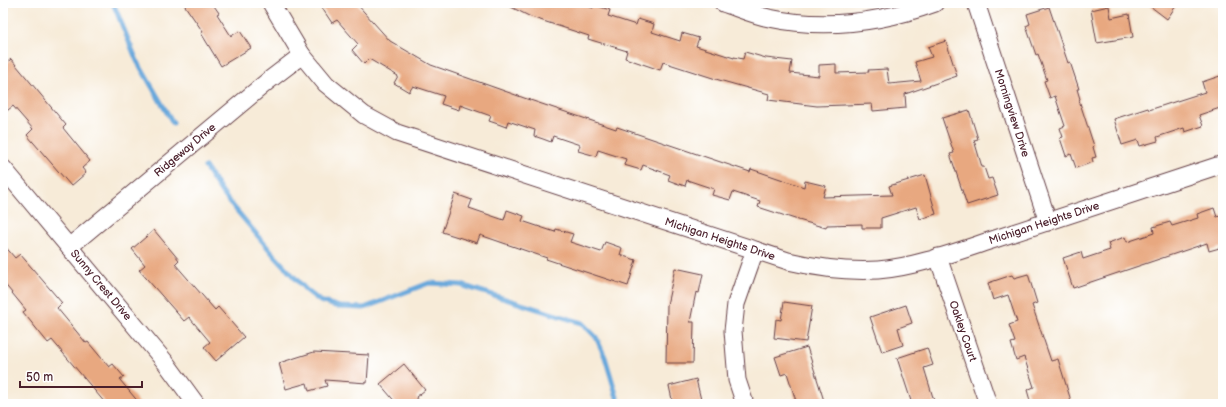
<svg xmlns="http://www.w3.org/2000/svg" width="1226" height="407" font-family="'Balsamiq Sans',sans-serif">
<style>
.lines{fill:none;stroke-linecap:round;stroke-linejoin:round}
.stream{stroke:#69a8db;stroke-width:5}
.building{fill:#e8a880}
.minor-casing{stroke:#643e45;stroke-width:19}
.minor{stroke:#fff;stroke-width:17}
.labels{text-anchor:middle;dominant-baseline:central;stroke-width:4;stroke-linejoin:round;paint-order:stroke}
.street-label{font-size:11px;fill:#4a1f2b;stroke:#fff}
</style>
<rect width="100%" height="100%" fill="#fff"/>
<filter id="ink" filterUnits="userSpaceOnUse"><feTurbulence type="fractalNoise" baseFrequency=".025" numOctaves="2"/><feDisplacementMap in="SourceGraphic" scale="8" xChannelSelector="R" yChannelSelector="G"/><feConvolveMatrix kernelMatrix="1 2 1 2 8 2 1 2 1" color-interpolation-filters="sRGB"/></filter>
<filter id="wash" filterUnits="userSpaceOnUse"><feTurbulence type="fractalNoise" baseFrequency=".012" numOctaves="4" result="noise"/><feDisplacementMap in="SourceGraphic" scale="16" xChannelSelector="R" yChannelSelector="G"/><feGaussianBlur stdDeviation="0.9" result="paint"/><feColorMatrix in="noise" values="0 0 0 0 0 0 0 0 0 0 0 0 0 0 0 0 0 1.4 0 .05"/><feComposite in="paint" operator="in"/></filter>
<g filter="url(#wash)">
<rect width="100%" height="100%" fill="#f7ebd8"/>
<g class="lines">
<!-- stream -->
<g class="stream">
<path d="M113,3l24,58 36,62"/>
<path d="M205,167l18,27 50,60 33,36 14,11 19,6 25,1 65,-25 32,2 121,38 14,14 9,20 14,47"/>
</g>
</g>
<g id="blocks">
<!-- building -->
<g class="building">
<path d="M183,3h29l7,10 -2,1 14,22 9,-5 11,17 -30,18 -20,-33 2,-1z"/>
<path d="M329,3h27l34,38 41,24 96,34 89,30 1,-2 133,45 1,-3 53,18 1,-6 21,5 -3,11 69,-2 -3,-9 36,-11 11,39 -16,5 -4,-12 -35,11v10h-19v-4l-35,1 -1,3 -31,-9 -37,-12 2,-6 -27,-9 -3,8 -18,-5 2,-6 -27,-9 -2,6 -9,-3 -8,-3 2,-5 -27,-10 -2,5 -17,-5 2,-6 -28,-9 -2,6 -18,-5 2,-6 -27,-9 -2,6 -8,-3 -9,-3 1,-6 -27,-9 -2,6 -8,-3 -9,-3 2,-5 -31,-11 -1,5 -18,-6 3,-8 -31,-10 -4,6 -15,-9 4,-7 -29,-17 -5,5 -12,-14 6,-6 -21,-24 -5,3 -10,-15z"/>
<path d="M503,3h75l15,5 1,-3 16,5 -2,6 28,9 2,-6 16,5 -2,8 28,9 2,-8 17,5 -3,8 38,12v-1l9,2 2,-7 21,6 26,3 -2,12 29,3v-11l17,-1v9l33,-1 -1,-2 19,-1 2,15 32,-3 -6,-19 17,-5 -4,-10 18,-6 11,35 -52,18 1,14 -33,3 -1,-7 -55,2 -49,-6 1,-6 -50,-14 -56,-18 -3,8 -35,-12 2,-7 -39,-12 1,-3 -58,-19z"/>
<path d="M1146,3h32l-11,16z"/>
<path d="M1109,6l2,12 18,-4 4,23 -36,6 -6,-33z"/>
<path d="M1049,7l19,56 2,-1 9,27h-2l3,10 -1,1 15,46 -1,1 3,10 -4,1 1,4 -17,6 -5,-14 -5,2 -6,-18 3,-1 -3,-9 5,-2 -10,-30 -5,2 -6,-17 3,-1 -9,-26 -2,1 -10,-29 4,-2 -3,-10z"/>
<path d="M11,59l55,66 -3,3 27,33 -8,7 4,5 -15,13 -44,-51 6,-6 -20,-23 -10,8v-48z"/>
<path d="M1223,75v32l-24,8 4,11 -18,6 -1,-4 -27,9 1,4 -18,5 -2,-6 -16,5 -8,-26 34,-11 1,2 56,-18 -3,-10z"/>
<path d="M969,110l9,29 -4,1 8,27h2l4,12 4,-1 6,17 -31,10 -17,-51 4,-1 -12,-35z"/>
<path d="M455,194l17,6 -3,8 35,12 3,-10 17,6 -2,5 33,11 1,-3 17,5 -3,8 31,10 4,-10 17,6 -2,7 16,5 -8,26 -82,-27 1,-1 -67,-23 -3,8 -35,-11z"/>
<path d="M1214,208l3,9 6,-2v32l-14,4 -2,-8 -134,45 -10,-30 18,-6 2,7 27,-9 -2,-7 17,-6 2,5 27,-9 -1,-6 17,-5 2,4 26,-8 -1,-4z"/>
<path d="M154,230l25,30 -4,4 40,46 3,-3 26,30 -28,24 -12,-14 6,-5 -21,-25 -5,4 -45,-51 6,-5 -13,-16z"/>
<path d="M3,244l12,14 5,-4 42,49 -5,5 29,35 2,-1 21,25 4,-3 11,13 -4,3 20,24h-34l-54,-64 -4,3 -25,-31 3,-2 -23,-28z"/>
<path d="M675,268l28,6 -4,19 -3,-1 -6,30h4l-1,41h-27l1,-58z"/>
<path d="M1028,274l9,29 -5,2 19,56 7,-2 14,45h-41l-4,-14 7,-3 -10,-30 -8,3 -5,-17 4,-1 -6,-17 8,-3 -9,-27 -15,5 -5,-17 24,-8 2,3z"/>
<path d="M784,302l28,4 -6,36 -32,-4 2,-19 5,1z"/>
<path d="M906,305l6,18 -14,5 5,17 -21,7 -12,-35z"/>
<path d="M807,347l18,57h-28l-10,-31 -6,2 -6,-18z"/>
<path d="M927,348l6,17 -9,3 11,36h-23l-15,-46z"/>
<path d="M314,352l55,3 -2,28 -42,-3 2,6 -18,5 -2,-8 -21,6 -7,-26z"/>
<path d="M404,364l21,26 -9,7 5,7h-24l-17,-20z"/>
<path d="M696,379l6,25h-29l-4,-18z"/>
</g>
</g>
</g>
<g filter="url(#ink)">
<use href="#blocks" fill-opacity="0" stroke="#643e45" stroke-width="1"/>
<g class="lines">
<defs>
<g id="minor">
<path d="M271,3l31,52 24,29 38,31 33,18 391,128c30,7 59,11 90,9 39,-3 83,-20 120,-32 75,-24 150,-49 225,-74"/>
<path d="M723,3c15,5 31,12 46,15 56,12 114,4 166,-15"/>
<path d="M976,3l72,219"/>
<path d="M3,168l163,195 30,41"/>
<path d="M69,247l199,-166 34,-26"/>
<path d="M938,257l50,147"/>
<path d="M745,404l-8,-24 -4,-49 3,-27 19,-54"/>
</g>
</defs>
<!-- minor casing -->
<use href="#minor" class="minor-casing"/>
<!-- minor -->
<use href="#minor" class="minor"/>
</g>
</g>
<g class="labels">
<!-- street labels -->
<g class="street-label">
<text transform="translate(1012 113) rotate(72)">Morningview Drive</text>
<text transform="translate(185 150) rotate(-40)">Ridgeway Drive</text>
<text transform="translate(1044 223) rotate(-18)">Michigan Heights Drive</text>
<text transform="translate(720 239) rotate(18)">Michigan Heights Drive</text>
<text transform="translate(101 285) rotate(50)">Sunny Crest Drive</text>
<text transform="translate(963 331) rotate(71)">Oakley Court</text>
</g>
</g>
<!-- margin -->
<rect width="1226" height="407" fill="none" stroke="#fff" stroke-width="16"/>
<!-- scale -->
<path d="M20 381v6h122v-6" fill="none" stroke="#4a1f2b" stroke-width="2"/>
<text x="26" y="381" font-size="12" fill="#4a1f2b" stroke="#ffffff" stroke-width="3" paint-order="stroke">50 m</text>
</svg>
